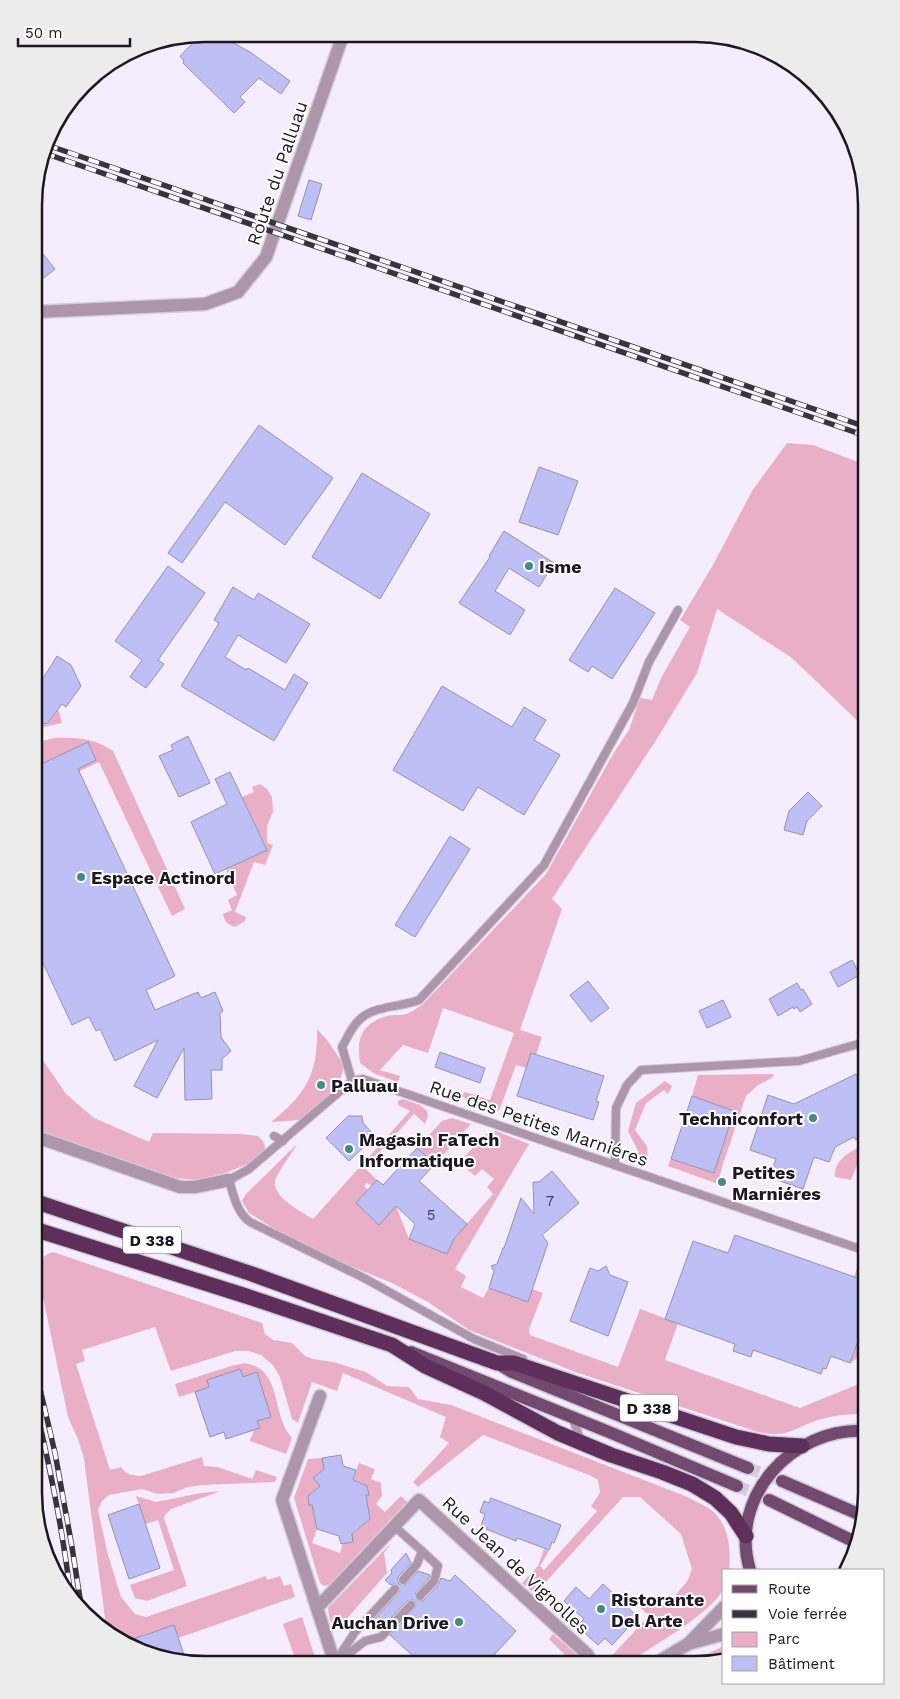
<svg xmlns="http://www.w3.org/2000/svg" width="900" height="1699" font-family="'Work Sans',sans-serif">
<style>
.green{fill:#e9afc7}
.building{fill:#bebff4;stroke:#9293ad}
.lines{fill:none;stroke-linecap:round;stroke-linejoin:round}
.primary-tunnel{stroke:#d4cddc;stroke-width:12;stroke-dasharray:12 6;stroke-linecap:butt}
.lane-casing{stroke:#d2cbda;stroke-width:10}
.street-casing{stroke:#d2cbda;stroke-width:15}
.primary-casing{stroke:#d2cbda;stroke-width:15}
.highway-casing{stroke:#d2cbda;stroke-width:18}
.lane{stroke:#ad95aa;stroke-width:8}
.street{stroke:#ad95aa;stroke-width:12}
.primary{stroke:#734a6f;stroke-width:12}
.highway{stroke:#5d2f5a;stroke-width:15}
.rail-casing{stroke:#39333e;stroke-width:5.5}
.rail{stroke:#fff;stroke-width:4;stroke-dasharray:11;stroke-linecap:butt}
.poi-dot{fill:#438a87;stroke:#fff;stroke-width:2}
.labels{text-anchor:middle;dominant-baseline:central;stroke-width:4;stroke-linejoin:round;paint-order:stroke}
.number-label{font-size:15px;fill:#444156}
.shield{fill:#fff;stroke:#605d64;stroke-width:1}
.shield-label{font-size:16px;font-weight:bold;fill:#1c1721}
.street-label{font-size:18px;fill:#1c1721;stroke:#fff}
.poi-label{font-size:18px;font-weight:bold;fill:#1c1721;stroke:#fff;text-anchor:start}
.rim{fill:none;stroke:#1c1721;stroke-width:2.5}
</style>
<rect width="100%" height="100%" fill="#f5edfd"/>
<!-- green -->
<g class="green">
<path d="M787,443l26,2 53,20v264l-74,-71 -75,-49 -20,64 -37,61 -108,165 10,10 -42,121 22,7 -6,18 -5,-2 -5,15 -10,-3 -17,46 -39,-15 5,-4 25,8 24,-67 -71,-25 -15,45 -25,-8 -23,25 20,6 -2,6 -23,-8 -15,-11c-4,-24 2,-40 27,-47 6,-2 14,0 20,-2 5,-2 11,-7 16,-10l123,-130 67,-120 16,-24 11,-32 12,2 9,-22 29,-51 -10,-7 33,-55 39,-74z"/>
<path d="M58,710l1,2 3,11 -27,6v-6l12,2z"/>
<path d="M54,738c20,-1 41,0 59,13l72,158 -13,7 -73,-154 -64,30v-49z"/>
<path d="M260,784l7,5 5,8 1,15 -6,14v17l6,2 -8,20 -11,-3 -19,50 11,5 -1,4 -10,6c-8,-3 -10,-5 -12,-13l9,-4 -4,-10 9,-5 -11,-26 41,-20 -25,-52 12,-5 -2,-5z"/>
<path d="M317,1029l10,11 17,25 -5,21 -38,34 -30,2c34,-27 47,-47 46,-93z"/>
<path d="M34,1047l32,47 28,24 55,24 4,-9 89,1 16,2 5,5 2,7 -2,6 -10,8 -28,11 -29,7 -29,-3 -48,-15 -85,-33z"/>
<path d="M773,1074v3l-16,9 -11,10 -24,71 -4,17 -50,-18 3,-7 43,14 20,-62 -42,-15 6,-21z"/>
<path d="M665,1081l7,5 -4,8 -4,-4 -18,13 -11,27 12,16 1,15 -9,-3 -1,-7 -10,-20 8,-28z"/>
<path d="M403,1099l17,6 7,6 1,5 -3,8 -11,-10 -49,54 12,12 -5,6 -5,-3 -3,3 4,4 -12,13 23,22 17,-19 13,33 38,15 6,-15 40,-45 -6,-7 7,-8 -12,-10 -7,7 -16,-14 27,-28 10,-3 33,13 -74,125 11,7 -5,11 22,11 6,-10 38,13 5,-12 11,4 -14,36 1,6 88,32 22,-58 38,14 -13,37 135,48 66,-27v33c-18,0 -34,1 -51,7 -25,9 -28,17 -57,11l-180,-59 -109,-43 -41,-28 -36,-19 -49,-20 -57,-27 -37,-23 -7,-12 4,-7 51,-50c-6,11 -16,23 -21,34 -7,18 25,33 37,41l97,-108 -12,-6v-4z"/>
<path d="M452,1118l19,6 -36,40 -18,-16 25,-27z"/>
<path d="M859,1147l6,12 -7,4 -7,17 -16,-3c-1,-16 12,-23 24,-30z"/>
<path d="M53,1252l209,71 3,11 8,6 19,3 13,13 8,3 20,3 33,10 21,14 22,1 9,12 33,6 234,91c8,4 17,8 25,13 19,14 21,40 19,61h-5c0,8 1,16 -3,23 -14,22 -66,52 -89,67l-11,5h-18l46,-49 -12,-12 6,-7 9,9 17,-3 19,-23 4,-11 -11,-35 -41,-37h-17l-88,97 -13,-11 16,-17 6,-17 5,2 -9,15 4,4 53,-59 -6,-5 9,-13 -2,-13 -9,-5 -106,-40 -65,52 -5,-5 36,-39 -9,-6 6,-20 -103,-44 -6,18 -25,-9 -14,41 -6,-4 -12,-42 -7,-12 -12,-10 -12,-4h-14l-64,20 -16,-44 -73,23 3,11 -9,3 34,106 11,-3c6,8 10,8 20,9l61,-19 2,9 14,1 34,12 4,-9 21,7 -2,5 -73,3 -14,2 -15,6 -15,1 -16,-5 -33,6 -7,6 -4,9 10,45 13,42 14,17 11,3 120,-41 1,4 13,-4 4,10 7,-2 4,13 -117,41 -4,-12 -52,17 -15,-10 -23,-174 -6,-20 -10,-22 -31,-149c4,-9 6,-13 16,-16z"/>
<path d="M860,1259l6,2v20l-12,-4z"/>
<path d="M866,1319v33l-16,11z"/>
<path d="M245,1363c39,7 25,51 47,75l-6,16 -36,-13 4,-11 -28,9 -2,-7 -14,5 -15,-45 -16,5 -4,-13 56,-18z"/>
<path d="M322,1458l2,11 -11,9 7,8 -12,10 1,9h3l5,24 -5,14 28,10 3,-10 27,-24 -4,-24 3,-1 -2,-8 -14,-6 6,-17 16,6 -4,10 10,4 1,13 -6,8 9,8 16,-16 6,6 -78,83 -5,1 -4,-3 -26,-85 14,-39z"/>
<path d="M221,1491l-50,18 -6,6 -1,3 23,68 -40,15 -12,-3 -5,-13 44,-15 -16,-50 -12,4 -10,-28 20,6 45,-9z"/>
<path d="M391,1543l-7,10 3,20 -45,51 -6,2c-7,-2 -7,-10 -8,-18z"/>
<path d="M302,1617l15,47h-20l-14,-40z"/>
<path d="M553,1634l35,31h-13l-26,-26z"/>
<path d="M724,1646v14l-30,5h-11z"/>
</g>
<!-- building -->
<g class="building">
<path d="M212,34h5l33,18 40,29 -9,13 -22,-16 -19,19 5,5 -11,11 -51,-50 1,-2 -4,-5 12,-12 -13,-5 21,-4 9,3z"/>
<path d="M309,180l13,4 -11,36 -13,-4z"/>
<path d="M35,244l20,25 -20,16z"/>
<path d="M259,425l74,53 -48,67 -60,-43 -43,61 -14,-10z"/>
<path d="M539,467l39,14 -20,54 -39,-13z"/>
<path d="M362,473l68,41 -50,85 -68,-42z"/>
<path d="M504,531l50,32 -15,24 -30,-19 -14,23 30,19 -15,25 -51,-32 31,-46 -1,-1z"/>
<path d="M168,566l37,27 -47,67 6,4 -18,24 -16,-11 12,-17 -27,-19z"/>
<path d="M233,587l21,13 4,-7 52,31 -24,39 -48,-28 -13,22 21,13 2,-2 37,22 9,-16 14,9 -34,58 -93,-55 38,-63 -5,-3z"/>
<path d="M615,588l40,25 -43,66 -20,-13 -4,6 -19,-12z"/>
<path d="M57,656l14,9 10,21 -15,21 -4,-3 -15,20 -12,-2v-31z"/>
<path d="M442,686l70,41 12,-20 22,13 -12,20 26,15 -36,60 -46,-28 -15,24 -70,-41z"/>
<path d="M188,736l22,47 -31,14 -20,-41 14,-6 -2,-5z"/>
<path d="M88,742l8,18 -18,9 97,207 -29,14 9,20 43,-18 3,6 14,-6 8,19 -3,2 1,24 10,14 -9,8v11h-11l1,29 -27,1 -1,-52 -27,50 -23,-12 24,-46 -43,21 -15,-32 -4,2 -7,-14 -17,8 -38,-81 1,-177z"/>
<path d="M230,772l37,78 -52,24 -24,-52 36,-18 -12,-25z"/>
<path d="M808,792l14,14 -15,15 -4,14 -19,-5 5,-19z"/>
<path d="M450,836l20,13 -55,88 -20,-12z"/>
<path d="M852,960l8,15 -22,12 -8,-15z"/>
<path d="M588,981l21,27 -18,14 -21,-27z"/>
<path d="M797,983l4,7 2,-1 9,15 -12,8 -3,-5 -3,2 -1,-2 -15,9 -9,-17z"/>
<path d="M723,1000l8,17 -24,11 -8,-17z"/>
<path d="M440,1052l45,16 -5,15 -45,-16z"/>
<path d="M531,1053l73,23 -8,25 3,1 -6,18 -76,-24z"/>
<path d="M856,1074l10,21v39l-10,6 -2,-3 -19,10 -6,15 -15,-5 -11,32 -34,-12 7,-18 -26,-9 18,-55 26,9z"/>
<path d="M692,1096l42,15 -20,62 -43,-14z"/>
<path d="M348,1116h14l1,7 12,13 -26,25 -23,-23z"/>
<path d="M417,1148l18,16 -16,17 48,43 -13,15 -7,15 -38,-15 6,-15 -19,-18 -17,19 -23,-22 21,-23 6,5z"/>
<path d="M552,1171l27,32 -37,32 6,8 -20,59 -39,-14 5,-17 -3,-5 6,-2 6,-16h1l17,-50 13,16 -1,-32h6z"/>
<path d="M735,1235l131,46v38l-16,44 -19,-7 -5,13 -3,-1 -2,6 -68,-24 -2,7 -18,-6 2,-7 -70,-25 28,-78 35,12z"/>
<path d="M606,1266l4,9 18,7 -20,54 -38,-15 20,-53 8,3z"/>
<path d="M240,1369l3,8 14,-5 14,45 -14,4 3,7 -34,11 -2,-7 -14,5 -15,-45 14,-5 -2,-7z"/>
<path d="M341,1455l2,11 13,4 -3,10 14,6 2,9h-3l4,24 -18,15 1,8 -12,2 -2,-8 -22,-7 -5,-24h-3l-1,-9 12,-10 -7,-8 11,-9 -2,-11z"/>
<path d="M491,1498l70,27 -7,18 -2,-1 -3,8 -32,-12 -1,3 -30,-12 1,-1 -6,-2 4,-12 -5,-2 4,-11 5,2z"/>
<path d="M139,1504l21,64 -31,11 -21,-64z"/>
<path d="M406,1553l5,10 -13,14v4l1,3 6,1 13,-14 12,4 -1,3 -14,16 2,6 4,1 3,-1 14,-15 3,-7 9,3 5,-6 61,56 -31,34 -63,-1 -32,-29 25,-27 1,-5 -3,-3 -6,1 -26,28 -12,-4 31,-34 -2,-6 -4,-1 -3,1 -6,-5 7,-7 -1,-3z"/>
<path d="M603,1584l35,33 -26,28 -7,-7 -7,7 -21,-19 7,-7 -20,-18 12,-14 13,12z"/>
<path d="M174,1625l13,39 -57,-16 -8,-5z"/>
</g>
<g class="lines">
<!-- primary-tunnel -->
<g class="primary-tunnel">
<path d="M748,1468l31,12"/>
<path d="M737,1486l30,13"/>
</g>
<defs>
<g id="lane">
<path d="M352,1081l-10,-34c4,-7 7,-14 12,-21 15,-22 42,-17 65,-26l125,-135 89,-162 16,-41 29,-52"/>
<path d="M274,1136l9,5"/>
<path d="M615,1165l1,-57 11,-23 14,-15 158,-9 59,-17 8,-5"/>
<path d="M523,1359l-49,-20 -110,-61 -114,-56c-13,-9 -17,-28 -21,-42l20,-11 103,-88 11,-2 503,172"/>
<path d="M572,1417l9,24"/>
<path d="M394,1526l28,25 -5,13 -14,16"/>
<path d="M420,1596l14,-15 4,-15 -16,-15"/>
<path d="M338,1658l17,-26 40,-43"/>
<path d="M335,1664l30,-23 16,-4 30,-32"/>
</g>
<g id="street">
<path d="M35,312l170,-8 33,-12 28,-35 77,-222"/>
<path d="M34,1136l146,51h15l34,-7"/>
<path d="M320,1396l-38,104 53,164"/>
<path d="M317,1608l102,-108 169,155"/>
<path d="M688,1644l36,-10"/>
<path d="M653,1665l35,-21 36,-37"/>
</g>
<g id="primary">
<path d="M411,1352l198,80 128,54"/>
<path d="M497,1363l15,9 236,96"/>
<path d="M782,1481l81,35"/>
<path d="M769,1500l88,43"/>
<path d="M750,1570c-22,-73 42,-143 116,-139"/>
</g>
<g id="highway">
<path d="M34,1201l218,73 245,89h17l222,74 33,7 33,2"/>
<path d="M34,1229l212,67 146,49 33,21 59,27 74,40 53,22 51,17 30,12 23,14 16,15 15,23"/>
</g>
</defs>
<!-- lane casing -->
<use href="#lane" class="lane-casing"/>
<!-- street casing -->
<use href="#street" class="street-casing"/>
<!-- primary casing -->
<use href="#primary" class="primary-casing"/>
<!-- highway casing -->
<use href="#highway" class="highway-casing"/>
<!-- lane -->
<use href="#lane" class="lane"/>
<!-- street -->
<use href="#street" class="street"/>
<!-- primary -->
<use href="#primary" class="primary"/>
<!-- highway -->
<use href="#highway" class="highway"/>
<defs>
<g id="rail">
<path d="M47,145l819,282"/>
<path d="M44,153l822,283"/>
<path d="M34,1363l21,90 17,94 9,58"/>
<path d="M34,1400c15,62 28,126 36,190"/>
</g>
</defs>
<!-- rail casing -->
<use href="#rail" class="rail-casing"/>
<!-- rail -->
<use href="#rail" class="rail"/>
</g>
<!-- markers -->
<g class="poi-dot">
<circle cx="529" cy="566" r="5"/>
<circle cx="81" cy="877" r="5"/>
<circle cx="321" cy="1085" r="5"/>
<circle cx="813" cy="1118" r="5"/>
<circle cx="349" cy="1149" r="5"/>
<circle cx="722" cy="1182" r="5"/>
<circle cx="601" cy="1609" r="5"/>
<circle cx="459" cy="1622" r="5"/>
</g>
<g class="labels">
<!-- number labels -->
<g class="number-label">
<text x="550" y="1201">7</text>
<text x="431" y="1215">5</text>
</g>
<!-- shield labels -->
<g class="shield">
<rect x="123" y="1226.5" width="58" height="27" rx="4"/>
<rect x="620" y="1394.5" width="58" height="27" rx="4"/>
</g>
<g class="shield-label">
<text x="152" y="1240">D 338</text>
<text x="649" y="1408">D 338</text>
</g>
<!-- street labels -->
<g class="street-label">
<text transform="translate(277 173) rotate(-71)">Route du Palluau</text>
<text transform="translate(539 1123) rotate(19)">Rue des Petites Marniéres</text>
<text transform="translate(516 1565) rotate(43)">Rue Jean de Vignolles</text>
</g>
<!-- poi labels -->
<g class="poi-label">
<text x="539" y="566">Isme</text>
<text x="91" y="877">Espace Actinord</text>
<text x="331" y="1085">Palluau</text>
<text x="803" y="1118" text-anchor="end">Techniconfort</text>
<text x="359" y="1139">Magasin FaTech<tspan x="359" dy="21">Informatique</tspan></text>
<text x="732" y="1172">Petites<tspan x="732" dy="21">Marniéres</tspan></text>
<text x="611" y="1599">Ristorante<tspan x="611" dy="21">Del Arte</tspan></text>
<text x="449" y="1622" text-anchor="end">Auchan Drive</text>
</g>
</g>
<!-- crop -->
<path d="M0 0H900V1699H0ZM205 42H695A163 163 0 0 1 858 205V1493A163 163 0 0 1 695 1656H205A163 163 0 0 1 42 1493V205A163 163 0 0 1 205 42Z" fill="#edeced" fill-rule="evenodd"/>
<path class="rim" d="M205 42H695A163 163 0 0 1 858 205V1493A163 163 0 0 1 695 1656H205A163 163 0 0 1 42 1493V205A163 163 0 0 1 205 42Z"/>
<!-- legend -->
<rect x="722" y="1569" width="162" height="115" fill="#ffffff" stroke="#a4a2a6"/>
<rect x="732" y="1585" width="25" height="8" fill="#734a6f" stroke="#a4a2a6"/>
<text x="768" y="1594" font-size="15" fill="#1c1721">Route</text>
<rect x="732" y="1610" width="25" height="8" fill="#39333e" stroke="#a4a2a6"/>
<text x="768" y="1619" font-size="15" fill="#1c1721">Voie ferrée</text>
<rect x="732" y="1632" width="25" height="15" fill="#e9afc7" stroke="#a4a2a6"/>
<text x="768" y="1644" font-size="15" fill="#1c1721">Parc</text>
<rect x="732" y="1656" width="25" height="15" fill="#bebff4" stroke="#a4a2a6"/>
<text x="768" y="1669" font-size="15" fill="#1c1721">Bâtiment</text>
<!-- scale -->
<path d="M18 38v8h112v-8" fill="none" stroke="#1c1721" stroke-width="2.5"/>
<text x="25" y="38" font-size="15" fill="#1c1721" stroke="#ffffff" stroke-width="4" paint-order="stroke">50 m</text>
</svg>
